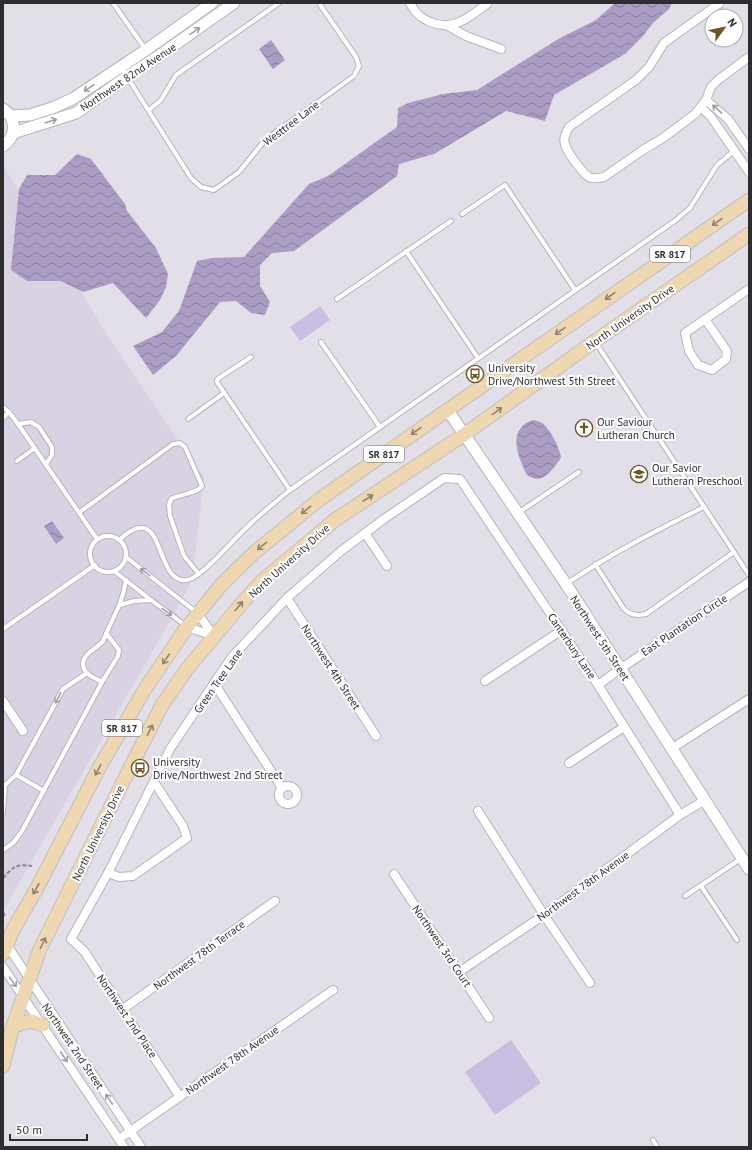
<svg xmlns="http://www.w3.org/2000/svg" width="752" height="1150" font-family="'PT Sans',sans-serif">
<style>
.built{fill:#d8d2e3}
.green{fill:#cabee1}
.water{fill:url(#water-waves)}
.lines{fill:none;stroke-linecap:round;stroke-linejoin:round}
.lane-casing{stroke:#b7b4bd;stroke-width:6}
.street-casing{stroke:#b7b4bd;stroke-width:10}
.secondary-casing{stroke:#b7b4bd;stroke-width:13}
.primary-casing{stroke:#c0c0c1;stroke-width:15}
.path{stroke:#89878e;stroke-width:2;stroke-dasharray:4 2;stroke-linecap:butt}
.lane{stroke:#fff;stroke-width:4}
.street{stroke:#fff;stroke-width:8}
.secondary{stroke:#fff;stroke-width:11}
.primary{stroke:#efd7b1;stroke-width:13}
.oneway{stroke:#a0a0a1}
.oneway2{stroke:#8e8270}
.labels{text-anchor:middle;dominant-baseline:central;stroke-width:4;stroke-linejoin:round;paint-order:stroke}
.shield{fill:#fff;stroke:#6c6b6d;stroke-width:1}
.shield-label{font-size:10px;font-weight:bold;fill:#2d2c2f}
.street-label{font-size:11px;fill:#2d2c2f;stroke:#fff}
.poi-label{font-size:11px;fill:#2d2c2f;stroke:#fff;text-anchor:start}
</style>
<defs>
<pattern id="water-waves" width="16" height="10" patternUnits="userSpaceOnUse"><rect width="16" height="10" fill="#aa9cc3"/><path d="M0 5q4-4 8 0t8 0" fill="none" stroke="#8b7f9f"/></pattern>
</defs>
<rect width="100%" height="100%" fill="#e2dfe9"/>
<!-- built -->
<path class="built" d="M4,167l104,169 72,107 13,15 11,20 -12,102 -19,36 -170,295v-740z"/>
<!-- green -->
<g class="green">
<path d="M320,306l10,14 -30,21 -10,-14z"/>
<path d="M511,1040l30,43 -46,32 -30,-43z"/>
</g>
<!-- water -->
<g class="water">
<path d="M615,3h57l-3,6 -16,14 -10,13 -18,18 -71,41 -9,26 -39,-10 -72,43 -35,10 -2,12 -103,75 -22,2 -12,12v21l10,16 -5,13 -14,-2 -15,-12 -16,1 -44,54 -23,19 -20,-29 29,-14 17,-21 18,-50 15,-3 32,-1 65,-73 19,-8 69,-49 1,-19 10,-5 35,-9 34,-4 83,-52 36,-18z"/>
<path d="M271,40l14,20 -12,9 -14,-20z"/>
<path d="M77,154l14,5 34,45 2,7 29,37 12,26 -2,13 -6,13 -14,18 -33,-35 -30,9 -22,-11h-34l-16,-11 8,-81 8,-14h28z"/>
<path d="M533,420c3,1 6,1 9,3 8,6 18,25 19,35 -9,12 -18,28 -34,17 -9,-18 -21,-46 6,-55z"/>
<path d="M52,521l12,17 -8,6 -12,-18z"/>
</g>
<g class="lines">
<defs>
<g id="lane">
<path d="M113,3l33,47"/>
<path d="M121,67l70,111 10,9 13,3 25,-18 26,-32 89,-64 5,-10 -3,-9 -37,-54"/>
<path d="M149,110l12,-10 15,-25 103,-72"/>
<path d="M462,214l43,-29 70,105"/>
<path d="M406,251l72,107"/>
<path d="M337,299l114,-78"/>
<path d="M321,342l59,85"/>
<path d="M596,343l153,232"/>
<path d="M251,357l-32,21 -2,2v2l73,108"/>
<path d="M3,407l6,5 9,12 79,115"/>
<path d="M3,418l6,-6"/>
<path d="M188,419l36,-26"/>
<path d="M18,424l13,-2 8,5 13,20v8l-6,9"/>
<path d="M17,461l18,-13"/>
<path d="M80,512l93,-68 7,-1 5,4 17,39c-6,8 -22,8 -31,13l-2,6 1,11 14,40 15,18"/>
<path d="M518,513l61,-41"/>
<circle cx="108" cy="554" r="18"/>
<path d="M119,540c45,-41 35,33 62,40 7,2 14,-3 19,-7 16,-12 29,-29 44,-43 14,-14 30,-27 46,-40l386,-270 14,-12 27,-43 18,-15"/>
<path d="M126,557l70,55"/>
<path d="M595,564l29,45c7,6 12,7 22,5l88,-62"/>
<path d="M114,571l37,29 34,25"/>
<path d="M566,584c44,-30 91,-54 138,-77"/>
<path d="M120,605l14,-4 17,-1"/>
<path d="M3,629l92,-64"/>
<path d="M106,633l13,17 -1,6 -16,26c-7,-4 -19,-8 -19,-18 0,-11 14,-15 20,-23 2,-4 4,-9 6,-14 8,-17 14,-27 17,-47"/>
<path d="M16,775l28,16"/>
<path d="M3,812l2,-27 11,-10 47,-86 24,-16"/>
<path d="M3,850l10,-7 9,-12 80,-149"/>
<path d="M701,886l36,54"/>
<path d="M685,896l57,-38"/>
<path d="M653,1140l4,7"/>
</g>
<g id="street">
<path d="M410,3c5,10 10,14 20,19 24,10 39,-5 58,-19"/>
<path d="M720,3l-56,40 -15,24 -13,13 -67,47c-3,6 -6,11 -4,18 3,8 19,31 26,33 4,1 8,0 13,-1l39,-27 20,-12 32,-24 11,-14 5,-13 7,-7 31,-23"/>
<path d="M448,26l18,10 35,13"/>
<path d="M706,100l22,19 21,30"/>
<path d="M701,107l10,10 38,55"/>
<path d="M705,319l22,32 -1,8 -14,11 -14,-5 -9,-14 -4,-18 64,-44"/>
<path d="M365,533l22,33"/>
<path d="M287,598l89,138"/>
<path d="M198,614l16,22"/>
<path d="M187,627l27,9"/>
<path d="M485,681l77,-51"/>
<path d="M214,683l68,105"/>
<path d="M598,685l22,-16 129,-87"/>
<path d="M3,701l20,30"/>
<path d="M671,749l78,-50"/>
<path d="M569,763l55,-36"/>
<circle cx="288" cy="795" r="9"/>
<path d="M478,811l66,104 46,68"/>
<path d="M108,873l11,4 14,-1 54,-38 -4,-12 -29,-44"/>
<path d="M394,874l95,144"/>
<path d="M7,945l134,202"/>
<path d="M3,967l121,180"/>
<path d="M459,972l85,-57 136,-100 25,-15"/>
<path d="M123,1009l152,-108"/>
<path d="M180,1097l-96,-146 -13,-12 37,-66 62,-124 61,-91 56,-60 54,-47 43,-32 60,-41 16,1 138,206 82,130"/>
<path d="M119,1139l214,-149"/>
</g>
<g id="secondary">
<path d="M3,109c15,10 13,28 0,37"/>
<path d="M11,116l19,-1 25,-8 19,-9 72,-48 66,-47"/>
<path d="M13,133l63,-20 52,-37 25,-16 81,-57"/>
<path d="M447,409l119,175 183,285"/>
</g>
<g id="primary">
<path d="M3,954l10,-24 24,-42 62,-120 46,-79 42,-62 35,-43 32,-31 66,-54 429,-299"/>
<path d="M13,1026l18,-5 12,4"/>
<path d="M3,1066l10,-40 27,-77 79,-159 43,-85 25,-36 56,-67 19,-21 73,-61 130,-86 130,-93 154,-107"/>
</g>
</defs>
<!-- lane casing -->
<use href="#lane" class="lane-casing"/>
<!-- street casing -->
<use href="#street" class="street-casing"/>
<!-- secondary casing -->
<use href="#secondary" class="secondary-casing"/>
<!-- primary casing -->
<use href="#primary" class="primary-casing"/>
<!-- path -->
<g class="path">
<path d="M3,878c11,-12 13,-14 29,-12"/>
<path d="M3,912l2,4"/>
</g>
<!-- lane -->
<use href="#lane" class="lane"/>
<!-- street -->
<use href="#street" class="street"/>
<!-- secondary -->
<use href="#secondary" class="secondary"/>
<!-- primary -->
<use href="#primary" class="primary"/>
</g>
<!-- one-way arrows -->
<defs><path id="oneway-shaft" d="M-6 0H5M1.5-3L5.5 0L1.5 3" fill="none" stroke-width="1.6" stroke-linecap="round" stroke-linejoin="round"/></defs>
<g class="oneway">
<use href="#oneway-shaft" transform="translate(195 31) rotate(-35)"/>
<use href="#oneway-shaft" transform="translate(89 88) rotate(146)"/>
<use href="#oneway-shaft" transform="translate(717 109) rotate(-139)"/>
<use href="#oneway-shaft" transform="translate(51 121) rotate(-17)"/>
<use href="#oneway-shaft" transform="translate(145 572) rotate(-142)"/>
<use href="#oneway-shaft" transform="translate(167 612) rotate(36)"/>
<use href="#oneway-shaft" transform="translate(58 698) rotate(118)"/>
<use href="#oneway-shaft" transform="translate(13 982) rotate(55)"/>
<use href="#oneway-shaft" transform="translate(64 1057) rotate(56)"/>
<use href="#oneway-shaft" transform="translate(109 1099) rotate(-124)"/>
</g>
<g class="oneway2">
<use href="#oneway-shaft" transform="translate(717 222) rotate(145)"/>
<use href="#oneway-shaft" transform="translate(610 296) rotate(145)"/>
<use href="#oneway-shaft" transform="translate(560 331) rotate(145)"/>
<use href="#oneway-shaft" transform="translate(497 411) rotate(-36)"/>
<use href="#oneway-shaft" transform="translate(416 431) rotate(145)"/>
<use href="#oneway-shaft" transform="translate(368 498) rotate(-33)"/>
<use href="#oneway-shaft" transform="translate(306 510) rotate(141)"/>
<use href="#oneway-shaft" transform="translate(262 546) rotate(141)"/>
<use href="#oneway-shaft" transform="translate(239 606) rotate(-50)"/>
<use href="#oneway-shaft" transform="translate(166 659) rotate(124)"/>
<use href="#oneway-shaft" transform="translate(150 730) rotate(-63)"/>
<use href="#oneway-shaft" transform="translate(98 770) rotate(118)"/>
<use href="#oneway-shaft" transform="translate(36 889) rotate(119)"/>
<use href="#oneway-shaft" transform="translate(43 943) rotate(-64)"/>
</g>
<!-- icons -->
<defs>
<symbol id="bus-ring" viewBox="-11 -11 22 22"><circle r="9.5" fill="#fff" stroke="#6f5426" stroke-width="1.5"/><path d="M-5-6H5V4H4V6H2V4H-2V6H-4V4H-5ZM-3.5-4V0h7V-4ZM-3.5 1.2v1.5H-2V1.2ZM2 1.2v1.5H3.5V1.2Z" fill="#6f5426"/></symbol>
<symbol id="church-ring" viewBox="-11 -11 22 22"><circle r="9.5" fill="#fff" stroke="#6f5426" stroke-width="1.5"/><path d="M-1.2-6h2.4v3.5h3.3v2.4h-3.3V6h-2.4V-.1h-3.3v-2.4h3.3Z" fill="#6f5426"/></symbol>
<symbol id="school-ring" viewBox="-11 -11 22 22"><circle r="9.5" fill="#fff" stroke="#6f5426" stroke-width="1.5"/><path d="M0-5L7-2L0 1L-7-2ZM-4 1L0 2.5L4 1V4Q0 6-4 4Z" fill="#6f5426"/></symbol>
</defs>
<g fill-rule="evenodd">
<use href="#bus-ring" x="465" y="364" width="20" height="20"/>
<use href="#church-ring" x="574" y="418" width="20" height="20"/>
<use href="#school-ring" x="629" y="464" width="20" height="20"/>
<use href="#bus-ring" x="130" y="758" width="20" height="20"/>
</g>
<g class="labels">
<!-- shield labels -->
<g class="shield">
<rect x="650" y="246" width="40" height="16" rx="3"/>
<rect x="364" y="446" width="40" height="16" rx="3"/>
<rect x="102" y="720" width="40" height="16" rx="3"/>
</g>
<g class="shield-label">
<text x="670" y="254">SR 817</text>
<text x="384" y="454">SR 817</text>
<text x="122" y="728">SR 817</text>
</g>
<!-- street labels -->
<g class="street-label">
<text transform="translate(128 77) rotate(-34)">Northwest 82nd Avenue</text>
<text transform="translate(291 123) rotate(-37)">Westtree Lane</text>
<text transform="translate(630 317) rotate(-35)">North University Drive</text>
<text transform="translate(289 561) rotate(-42)">North University Drive</text>
<text transform="translate(684 625) rotate(-34)">East Plantation Circle</text>
<text transform="translate(600 638) rotate(57)">Northwest 5th Street</text>
<text transform="translate(572 646) rotate(56)">Canterbury Lane</text>
<text transform="translate(331 667) rotate(57)">Northwest 4th Street</text>
<text transform="translate(218 681) rotate(-55)">Green Tree Lane</text>
<text transform="translate(98 833) rotate(-64)">North University Drive</text>
<text transform="translate(583 886) rotate(-36)">Northwest 78th Avenue</text>
<text transform="translate(442 946) rotate(56)">Northwest 3rd Court</text>
<text transform="translate(199 955) rotate(-36)">Northwest 78th Terrace</text>
<text transform="translate(127 1016) rotate(56)">Northwest 2nd Place</text>
<text transform="translate(73 1046) rotate(56)">Northwest 2nd Street</text>
<text transform="translate(232 1060) rotate(-35)">Northwest 78th Avenue</text>
</g>
<!-- poi labels -->
<g class="poi-label">
<text x="488" y="368">University<tspan x="488" dy="13">Drive/Northwest 5th Street</tspan></text>
<text x="597" y="422">Our Saviour<tspan x="597" dy="13">Lutheran Church</tspan></text>
<text x="652" y="468">Our Savior<tspan x="652" dy="13">Lutheran Preschool</tspan></text>
<text x="153" y="762">University<tspan x="153" dy="13">Drive/Northwest 2nd Street</tspan></text>
</g>
</g>
<!-- border -->
<rect width="752" height="1150" fill="none" stroke="#2d2c2f" stroke-width="8"/>
<!-- north arrow -->
<g transform="translate(724 28) rotate(57)"><circle r="19" fill="#ffffff" stroke="#ababac"/>
<path d="M0-3L7 15L0 10L-7 15Z" fill="#6f5426"/>
<text y="-6" font-size="11" font-weight="bold" text-anchor="middle" fill="#2d2c2f">N</text>
</g>
<!-- scale -->
<path d="M10 1134v6h77v-6" fill="none" stroke="#2d2c2f" stroke-width="2"/>
<text x="16" y="1134" font-size="12" fill="#2d2c2f" stroke="#ffffff" stroke-width="3" paint-order="stroke">50 m</text>
</svg>
